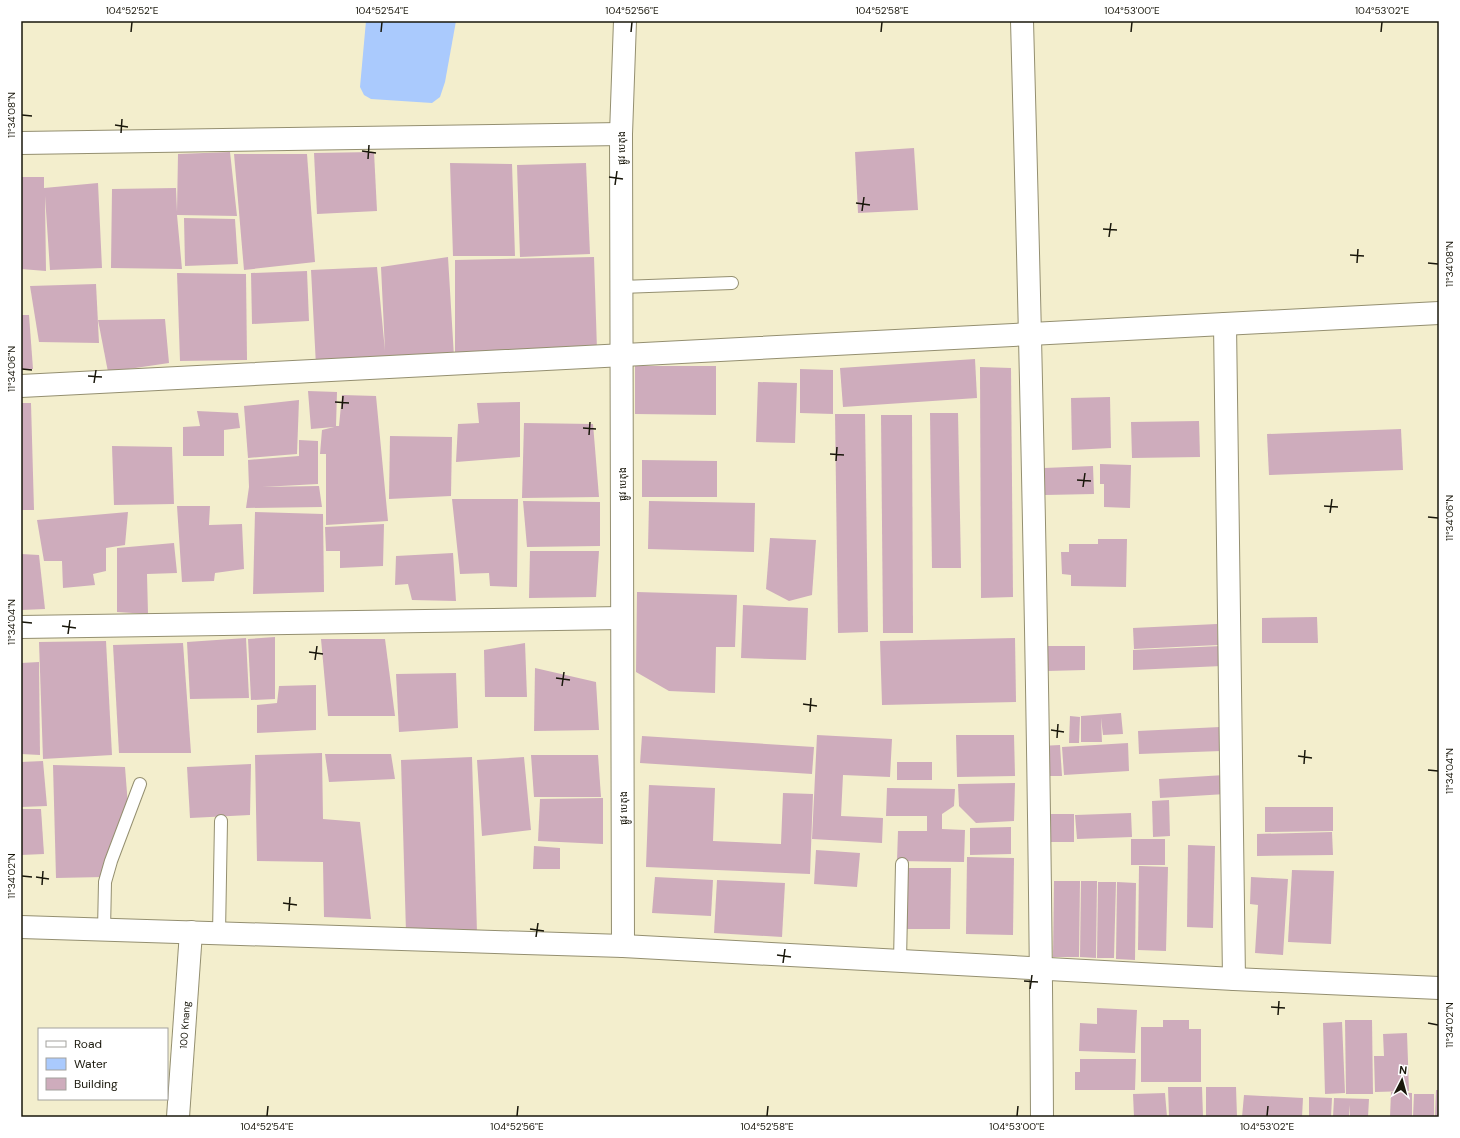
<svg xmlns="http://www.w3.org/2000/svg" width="1460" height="1138" font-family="'DM Sans','Noto Sans Khmer',sans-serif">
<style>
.water{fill:#aacafd}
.building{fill:#ceacbc}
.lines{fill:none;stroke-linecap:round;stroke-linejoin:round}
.service-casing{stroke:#948f70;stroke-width:14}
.minor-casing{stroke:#948f70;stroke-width:24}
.service{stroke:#fff;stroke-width:12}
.minor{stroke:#fff;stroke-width:22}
.ticks{fill:none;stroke:#19170b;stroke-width:1.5}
.labels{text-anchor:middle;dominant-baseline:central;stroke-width:3;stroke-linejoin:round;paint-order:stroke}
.street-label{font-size:10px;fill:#19170b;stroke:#fff}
.neatline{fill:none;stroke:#19170b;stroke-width:1.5}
.ticks-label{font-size:10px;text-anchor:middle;fill:#19170b}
</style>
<rect width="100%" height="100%" fill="#f3eecd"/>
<!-- water -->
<path class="water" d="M366,21h90l-11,61 -5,15 -8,6 -61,-4 -7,-4 -4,-8z"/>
<!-- building -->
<g class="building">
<path d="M914,148l4,62 -60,3 -3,-61z"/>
<path d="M230,152l7,64 -60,-1 5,54 -71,-1 1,-79 64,-1 1,24 1,-58z"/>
<path d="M374,152l3,59 -60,3 -3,-61z"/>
<path d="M234,154h73l8,108 -71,8z"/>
<path d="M450,163l62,1 3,92h-62z"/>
<path d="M586,163l4,91 -70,3 -3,-92z"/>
<path d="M21,177h23v11l54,-5 4,85 -52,2 -5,-74 1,75 -25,-2z"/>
<path d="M184,218l51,1 3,45 -53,2z"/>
<path d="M448,257l6,100 -138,9 -5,-96 66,-3 8,84 -4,-84z"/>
<path d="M594,257l3,93 -142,11v-101z"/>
<path d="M307,271l2,50 -57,3 -1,-51z"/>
<path d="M177,273l69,1 1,86 -67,1z"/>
<path d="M96,284l3,59 -60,-1 -9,-56z"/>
<path d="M21,315h8l4,54h-12z"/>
<path d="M165,319l4,44 -61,9 -10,-52z"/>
<path d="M975,359l2,39 -134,9 -3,-39z"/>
<path d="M635,366h81v49l-81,-1z"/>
<path d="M980,367l31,1 2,229 -32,1z"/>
<path d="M800,369l33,1v44l-33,-1z"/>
<path d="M758,382l39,1 -2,60 -39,-1z"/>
<path d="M308,391l29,1 -1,34h3l3,-31 34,1 12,125 -62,4v-71h-6l2,-24 12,-3 -23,2z"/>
<path d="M1110,397l1,51 -39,2 -1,-52z"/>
<path d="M299,400l-2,54 -49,4 -4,-52z"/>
<path d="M520,402v55l-64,5 2,-38 21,-1 -2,-20z"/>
<path d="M21,403h10l3,107h-13z"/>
<path d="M197,411l41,2 2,15 -16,2v26h-41v-29l17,-1z"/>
<path d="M930,413h28l3,155h-29z"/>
<path d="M835,414h30l3,218 -30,1z"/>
<path d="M881,415h31l1,218h-30z"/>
<path d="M1199,421l1,36 -68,1 -1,-36z"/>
<path d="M524,423l69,1 6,73 -77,1z"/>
<path d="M1401,429l2,41 -134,5 -2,-41z"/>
<path d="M390,436l62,1 -1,59 -62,3z"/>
<path d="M299,440l19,1v43l-56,3 57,-1 3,21 -76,1 3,-21 -1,-27 51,-4z"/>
<path d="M112,446l60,1 2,57 -60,1z"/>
<path d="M642,460l75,1v36h-75z"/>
<path d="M1100,464l31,1 -1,43 -26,-1v-23h-4z"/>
<path d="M1093,466l1,28 -49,1 -1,-27z"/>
<path d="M452,499h66l-1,88 -27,-1 -1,-13 -29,1z"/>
<path d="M523,501l77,1v44l-73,1z"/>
<path d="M649,501l106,2 -1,49 -106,-3z"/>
<path d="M177,506h33l-1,19 33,-1 2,45 -29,4 -1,8 -32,1z"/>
<path d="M128,512l-3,33 -19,3v23l-13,3 2,11 -32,3 -1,-27h-18l-7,-41z"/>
<path d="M255,512l68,2 1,78 -71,2z"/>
<path d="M384,524l-1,42 -43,2v-17h-14l-1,-24z"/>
<path d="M770,538l46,2 -4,55 -23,6 -23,-12z"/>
<path d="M1098,539h29l-1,48 -55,-1v-11l-9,-1 -1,-22h8v-8h29z"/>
<path d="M174,543l3,30 -30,1 1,40 -31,-2v-64z"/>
<path d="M530,551h69l-3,46 -67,1z"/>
<path d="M453,553l3,48 -44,-1 -4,-16 -13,1 1,-29z"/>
<path d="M21,554l18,1 6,54 -24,1z"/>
<path d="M637,592l100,3 -2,52h-19l-1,46 -46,-2 -33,-19z"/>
<path d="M743,605l65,3 -2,52 -65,-2z"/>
<path d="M1317,617l1,26h-56v-25z"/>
<path d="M1217,624l1,21 -84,4 -1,-21z"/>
<path d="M275,637v62l-24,1 -3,-61z"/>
<path d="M246,638l3,60 -59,1 -3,-57z"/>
<path d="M1015,638l1,64 -134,3 -2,-64z"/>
<path d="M321,639h64l10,77h-67z"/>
<path d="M106,641l6,114 -69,4 -4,-117z"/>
<path d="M183,643l8,110h-72l-6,-108z"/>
<path d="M525,643l2,54h-42l-1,-47z"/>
<path d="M1047,646h38v24l-38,1z"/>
<path d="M1221,646l1,20 -89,4v-20z"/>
<path d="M39,662l1,93 -19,-1v-91z"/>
<path d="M535,668l61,14 3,48 -65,1z"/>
<path d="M456,673l2,55 -59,4 -3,-58z"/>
<path d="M316,685v45l-59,3v-28l20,-2 2,-17z"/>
<path d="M1121,713l2,21 -20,1 -2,-17 1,24h-21v-26z"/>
<path d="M1070,716l10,1 -1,26h-10z"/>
<path d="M1220,727l1,24 -82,3 -1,-23z"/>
<path d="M817,735l75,4 -2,38 -47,-2 -2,41 42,2 -1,25 -70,-4z"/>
<path d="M956,735h58l1,41 -58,1z"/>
<path d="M642,736l172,11 -2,27 -172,-11z"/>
<path d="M1128,743l1,28 -65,4 -2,-28z"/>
<path d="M1060,745l2,31h-21l-1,-30z"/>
<path d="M322,753l1,66 37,3 11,97 -47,-2 -1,-55 -66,-1 -2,-106z"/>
<path d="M325,754h66l4,25 -66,3z"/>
<path d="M531,755h67l3,42h-67z"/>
<path d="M472,757l5,176 -71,-1 -5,-172z"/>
<path d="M524,757l7,73 -49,6 -5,-76z"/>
<path d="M43,761l4,45 -26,1v-45z"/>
<rect x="897" y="762" width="35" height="18"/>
<path d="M251,764l-1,51 -60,3 -3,-51z"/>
<path d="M53,765l72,2 3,39 -25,71 -47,1z"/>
<path d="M1225,775l1,19 -66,4 -1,-19z"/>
<path d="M1015,783l-1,38 -38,2 -17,-17 -1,-22z"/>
<path d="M649,785l66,3 -2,53 68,3 2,-51 30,1 -3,80 -164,-7z"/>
<path d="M887,788l68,1 -1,17 -12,8v15l23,1 -1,32 -67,-1 1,-30h29v-15h-41z"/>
<path d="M603,798v46l-65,-3 2,-42z"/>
<path d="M1169,800l1,36 -17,1 -1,-36z"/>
<path d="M1265,807h68v24l-68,1z"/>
<path d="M21,809h20l3,45 -23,1z"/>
<path d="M1131,813l1,24 -55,2 -2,-24z"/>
<rect x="1044" y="814" width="30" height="28"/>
<path d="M1011,827v27l-41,1v-27z"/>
<path d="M1332,832l1,23 -76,1v-22z"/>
<rect x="1131" y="839" width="34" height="26"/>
<path d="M1188,845l27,1 -2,82 -26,-1z"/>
<path d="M534,846l26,2v21h-27z"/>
<path d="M816,850l44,3 -3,34 -43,-3z"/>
<path d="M967,857l47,1 -1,77 -47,-1z"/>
<path d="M1139,866l29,1 -2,84 -28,-1z"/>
<path d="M905,868h46l-1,61h-46z"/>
<path d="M1292,870l42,1 -3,73 -43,-2z"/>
<path d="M655,877l58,3 -2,36 -59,-3z"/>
<path d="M1251,877l37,2 -5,76 -28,-2 3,-48 -8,-1z"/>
<path d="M717,880l68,3 -3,54 -68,-4z"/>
<path d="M1054,881h26l-1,76h-26z"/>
<path d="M1081,881h16l-1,77 -16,-1z"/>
<path d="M1098,882h18l-2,76h-17z"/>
<path d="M1117,882l19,1 -1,77 -19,-1z"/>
<path d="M1097,1008l40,2 -2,43 -56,-2 1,-28 17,1z"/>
<path d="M1163,1020h26v9h12v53h-60v-55h22z"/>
<path d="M1345,1020h27l1,74h-27z"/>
<path d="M1342,1022l3,71 -20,1 -2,-71z"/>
<path d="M1407,1033l2,58 -34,1 -1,-36h10l-1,-22z"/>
<path d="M1080,1059h56l-1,31h-60v-18h5z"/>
<path d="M1168,1087h34l1,30h-34z"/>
<path d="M1206,1087h30l1,30h-31z"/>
<path d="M1436,1090h3v27h-4z"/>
<path d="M1391,1092l21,1v24h-22z"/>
<path d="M1165,1093l2,24h-33l-1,-23z"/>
<path d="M1414,1094h20v23h-21z"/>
<path d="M1244,1095l59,3 -1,19h-60z"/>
<path d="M1309,1097l23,1 -1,19h-22z"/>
<path d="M1334,1098l35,1 -1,18h-18v-12l-1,12h-16z"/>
</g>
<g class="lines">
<defs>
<g id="service">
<path d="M621,287l111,-4"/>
<path d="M104,930l1,-48 6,-21 29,-77"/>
<path d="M219,933l2,-112"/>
<path d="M900,961l2,-97"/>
</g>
<g id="minor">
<path d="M1022,21c10,365 18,731 20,1096"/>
<path d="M21,143l600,-9"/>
<path d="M1225,324l9,655"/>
<path d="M21,386l1418,-73"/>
<path d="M21,627l601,-9"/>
<path d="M21,927l602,19 611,33 205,9"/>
<path d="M623,946l-2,-812 4,-113"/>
<path d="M178,1117l13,-185"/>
</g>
</defs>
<!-- service casing -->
<use href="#service" class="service-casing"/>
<!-- minor casing -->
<use href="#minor" class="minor-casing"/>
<!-- service -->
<use href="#service" class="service"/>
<!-- minor -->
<use href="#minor" class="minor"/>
</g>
<!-- ticks -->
<path class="ticks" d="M131,32l1,-10M381,32l1,-10M631,32l1,-10M881,32l1,-10M1131,32l1,-10M1381,32l1,-10M22,115l10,1M115,125l13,2M121,133l1,-14M362,151l14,2M368,159l1,-14M609,177l14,2M615,185l2,-14M856,203l14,2M862,211l2,-14M1103,229l14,1M1109,237l2,-14M1350,255l14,1M1357,263l1,-14M1428,263l10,1M22,369l10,1M88,376l14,1M94,383l2,-13M335,402l14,1M342,409l1,-13M583,428l13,1M589,435l1,-13M830,454l14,1M836,461l1,-14M1077,480l14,1M1083,487l2,-14M1324,506l14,1M1330,513l2,-14M1428,517l10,1M22,622l10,1M62,626l14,2M68,634l2,-14M309,652l14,2M315,660l2,-14M556,678l14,2M562,686l2,-14M803,704l14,2M810,712l1,-14M1051,730l13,2M1057,738l1,-14M1298,756l14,2M1304,764l1,-14M1428,770l10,1M22,876l10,1M36,877l13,2M42,885l1,-14M283,903l14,2M289,911l1,-14M530,929l14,2M536,937l2,-14M777,955l14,2M783,963l2,-14M1024,981l14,1M1030,989l2,-14M1271,1007l14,1M1278,1015l1,-14M1428,1023l10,2M267,1116l1,-10M517,1116l1,-10M767,1116l1,-10M1017,1116l1,-10M1267,1116l1,-10"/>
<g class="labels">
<!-- street labels -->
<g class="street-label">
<text transform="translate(621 148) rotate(-90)">ផ្លូវ បេតុង</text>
<text transform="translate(622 484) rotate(-90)">ផ្លូវ បេតុង</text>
<text transform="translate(623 808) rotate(-90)">ផ្លូវ បេតុង</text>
<text transform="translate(185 1025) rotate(-86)">100 Knang</text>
</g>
</g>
<!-- border -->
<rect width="1460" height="1138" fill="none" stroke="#ffffff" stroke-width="44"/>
<!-- legend -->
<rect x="38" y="1028" width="130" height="72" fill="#ffffff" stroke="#a3a29d"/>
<rect x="46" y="1041" width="20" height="6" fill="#ffffff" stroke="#a3a29d"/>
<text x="74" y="1048" font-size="12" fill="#19170b">Road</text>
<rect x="46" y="1058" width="20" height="12" fill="#aacafd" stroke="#a3a29d"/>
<text x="74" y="1068" font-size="12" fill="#19170b">Water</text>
<rect x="46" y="1078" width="20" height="12" fill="#ceacbc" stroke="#a3a29d"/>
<text x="74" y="1088" font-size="12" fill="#19170b">Building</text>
<!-- north arrow -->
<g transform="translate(1402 1080) rotate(6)" stroke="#ffffff" stroke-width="3" paint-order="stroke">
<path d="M0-3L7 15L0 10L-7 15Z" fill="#19170b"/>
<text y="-6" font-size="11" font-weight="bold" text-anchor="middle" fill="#19170b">N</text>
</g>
<rect x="22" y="22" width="1416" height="1094" class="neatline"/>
<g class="ticks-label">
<text x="132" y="14">104°52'52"E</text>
<text x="382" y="14">104°52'54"E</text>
<text x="632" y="14">104°52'56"E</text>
<text x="882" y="14">104°52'58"E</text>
<text x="1132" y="14">104°53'00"E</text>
<text x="1382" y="14">104°53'02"E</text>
<text transform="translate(11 115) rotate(-90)" y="4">11°34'08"N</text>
<text transform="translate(1449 264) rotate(-90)" y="4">11°34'08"N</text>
<text transform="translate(11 369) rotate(-90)" y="4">11°34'06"N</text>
<text transform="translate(1449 518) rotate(-90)" y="4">11°34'06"N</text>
<text transform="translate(11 622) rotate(-90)" y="4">11°34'04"N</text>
<text transform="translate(1449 771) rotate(-90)" y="4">11°34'04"N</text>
<text transform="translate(11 876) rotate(-90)" y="4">11°34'02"N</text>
<text transform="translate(1449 1025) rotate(-90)" y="4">11°34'02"N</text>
<text x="267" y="1130">104°52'54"E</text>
<text x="517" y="1130">104°52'56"E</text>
<text x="767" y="1130">104°52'58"E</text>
<text x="1017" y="1130">104°53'00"E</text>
<text x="1267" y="1130">104°53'02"E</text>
</g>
</svg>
